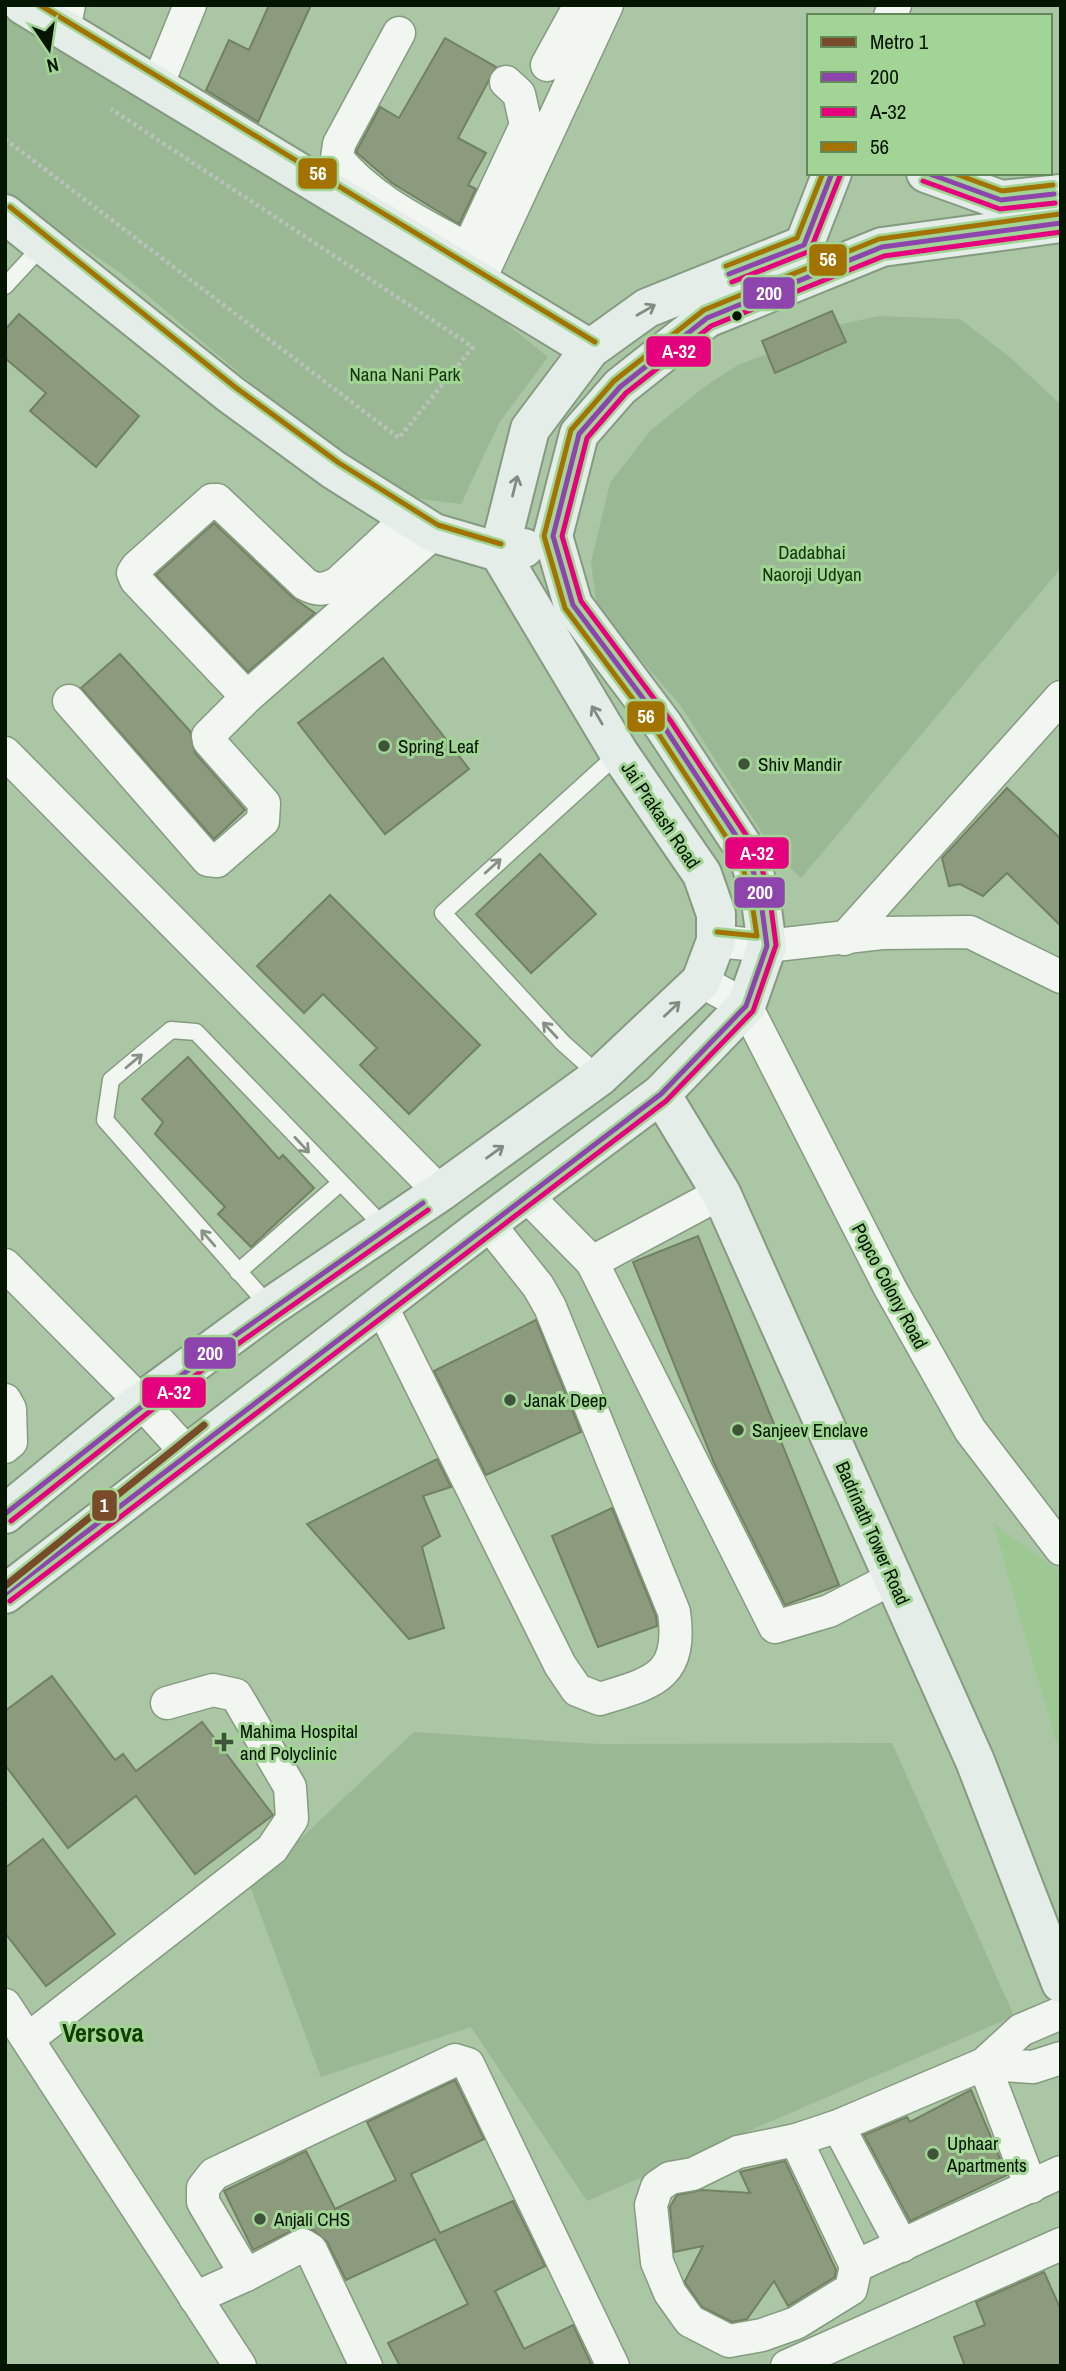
<svg xmlns="http://www.w3.org/2000/svg" width="1066" height="2371" font-family="'Archivo Narrow',sans-serif">
<style>
.built{fill:#9dc893}
.green{fill:#9bb894}
.building{fill:#8c9b7e;stroke:#718162;stroke-width:2}
.lines{fill:none;stroke-linecap:round;stroke-linejoin:round}
.lane-casing{stroke:#859b80;stroke-width:19}
.street-casing{stroke:#859b80;stroke-width:35}
.secondary-casing{stroke:#859b80;stroke-width:42}
.path{stroke:#b9c2b8;stroke-width:4.5;stroke-dasharray:3.5 3.5;stroke-linecap:butt}
.lane{stroke:#f2f6f1;stroke-width:16}
.street{stroke:#f2f6f1;stroke-width:32}
.secondary{stroke:#e4ede8;stroke-width:38}
.bus-1-casing{stroke:#a2d595;stroke-width:10}
.bus-2-casing{stroke:#a2d595;stroke-width:10}
.bus-3-casing{stroke:#a2d595;stroke-width:10}
.bus-1{stroke:#8e44ad;stroke-width:5}
.bus-2{stroke:#e5007d;stroke-width:5}
.bus-3{stroke:#a27300;stroke-width:5}
.metro-1-casing{stroke:#a2d595;stroke-width:12}
.metro-1{stroke:#7a4b2a;stroke-width:7}
.oneway{stroke:#7f8c80}
.oneway2{stroke:#879185}
.bus-dot{fill:#041501;stroke:#a2d595;stroke-width:2.5}
.poi-dot{fill:#3e533a;stroke:#a2d595;stroke-width:2.5}
.labels{text-anchor:middle;dominant-baseline:central;stroke-width:6;stroke-linejoin:round;paint-order:stroke}
.park-label{font-size:19px;fill:#15340c;stroke:#a2d595}
.poi-label{font-size:19px;fill:#041501;stroke:#a2d595;text-anchor:start}
.street-label{font-size:19px;fill:#041501;stroke:#a2d595}
.district-label{font-size:26px;font-weight:bold;fill:#113f00;stroke:#a2d595}
.line-badge{stroke:#a2d595;stroke-width:2.5}
.badge-label{font-size:19px;text-anchor:middle;font-weight:bold;fill:#fff}
</style>
<rect width="100%" height="100%" fill="#aac6a4"/>
<!-- built -->
<path class="built" d="M994,1524l67,49v184l-39,-132z"/>
<!-- green -->
<g class="green">
<path d="M5,13l455,273 88,71 -49,66 -38,81 -62,-8 -98,-71 -179,-151 -117,-80z"/>
<path d="M879,316l81,3 52,40 49,46v163l-260,310 -25,-23 -95,-149 -84,-97 -6,-47 19,-79 40,-52 54,-44 34,-22 29,-11 9,19 70,-30 -8,-18z"/>
<path d="M414,1732l183,12 295,-1 122,273 -427,185 -116,-174 -150,50 -71,-191z"/>
</g>
<!-- building -->
<g class="building">
<path d="M269,5h42l-53,117 -52,-32 23,-50 20,10z"/>
<path d="M445,38l51,29 -38,71 28,15 -18,32 8,4 -17,35 -67,-41 -36,-31 24,-45 19,11z"/>
<path d="M832,311l14,31 -71,31 -13,-32z"/>
<path d="M19,314l120,102 -43,51 -66,-56 16,-18 -41,-35v-28z"/>
<path d="M214,523l78,74 23,16 -67,59 -92,-97z"/>
<path d="M120,654l70,77 5,22 50,57 -31,29 -133,-151z"/>
<path d="M383,658l86,111 -84,65 -87,-111z"/>
<path d="M1007,788l54,51v87l-54,-53 -24,23 -23,-12 -11,2 -7,-28z"/>
<path d="M540,854l56,60 -65,59 -55,-59z"/>
<path d="M330,895l150,150 -71,69 -49,-49 17,-17 -54,-54 -19,19 -47,-47z"/>
<path d="M188,1057l91,102 4,-4 31,33 -63,59 -33,-33 7,-7 -70,-73 8,-12 -21,-23z"/>
<path d="M698,1236l141,349 -54,20 -71,-142 -81,-201z"/>
<path d="M536,1320l45,112 -95,43 -52,-104z"/>
<path d="M437,1459l14,28 -28,9 17,40 -18,11 22,81 -35,11 -102,-115z"/>
<path d="M612,1508l44,108 1,10 -59,21 -46,-111z"/>
<path d="M52,1676l63,84 8,-6 13,17 66,-49 71,93 -78,59 -59,-78 -68,52 -63,-83v-54z"/>
<path d="M43,1839l72,95 -69,52 -41,-53v-65z"/>
<path d="M455,2080l29,59 -73,35 29,59 73,-32 32,65 -50,25 29,58 49,-24 19,41h-192l-12,-23 80,-39 -33,-65 -89,41 -19,-38 -15,-13h-17l-42,21 -29,-59 82,-40 29,58 61,-29 -29,-58z"/>
<path d="M971,2090l36,85 -97,46 -46,-86 43,-18 3,5z"/>
<path d="M785,2161l51,109 -1,7 -47,29 -14,-25 -27,38 -15,3 -30,-15 -16,-23 -1,-3 18,-35 -29,6 -4,-45 7,-12 25,-5 48,3 -10,-21z"/>
<path d="M1044,2272l17,38v56h-96l-11,-29 31,-12 -9,-23z"/>
</g>
<g class="lines">
<defs>
<g id="lane">
<path d="M5,286l38,-41"/>
<path d="M600,1076l-37,-33 -120,-130 176,-160"/>
<path d="M238,1272l101,-88"/>
<path d="M270,1307l-165,-187 6,-40 60,-50 25,2 189,196"/>
</g>
<g id="street">
<path d="M890,16l5,-11"/>
<path d="M64,30l5,-25"/>
<path d="M399,33l-60,111 -2,14c34,42 84,65 130,91"/>
<path d="M547,65l33,-60"/>
<path d="M157,86l33,-81"/>
<path d="M459,268l67,-143 -7,-31 -13,-12"/>
<path d="M479,281l128,-276"/>
<path d="M247,697l-111,-117 -3,-7 4,-6 75,-67h5l88,84c13,7 19,6 33,-1l71,-66"/>
<path d="M69,701l139,159 9,1 46,-40 1,-18 -55,-62 -1,-5 39,-39 187,-164"/>
<path d="M5,753l435,439"/>
<path d="M844,939l217,-242"/>
<path d="M716,941l51,5 115,-13 88,-1 91,45"/>
<path d="M701,981l45,25 144,282 80,142 91,119"/>
<path d="M721,1193l-129,69 183,365 54,-16 64,-33"/>
<path d="M526,1195l66,67"/>
<path d="M5,1265l136,137 47,52"/>
<path d="M381,1305l179,360 17,25 23,9c54,-17 83,-22 74,-87l-124,-305 -12,-21 -50,-63"/>
<path d="M5,1400l5,9 1,33 -6,5"/>
<path d="M5,2005l235,361"/>
<path d="M1061,2013l-40,17 -37,34 -146,62 -42,14 -58,12 -45,22 -23,4 -13,9 -6,18 6,57 13,31 20,28 39,20 33,-6 34,-12 55,-34 5,-23 205,-94"/>
<path d="M28,2039l244,-190 20,-30 -2,-32 -54,-92 -23,-5 -46,13"/>
<path d="M984,2064l47,123"/>
<path d="M984,2064l49,3 28,-9"/>
<path d="M838,2126l64,120"/>
<path d="M796,2140l60,126"/>
<path d="M195,2298l51,-23"/>
<path d="M366,2366l-55,-116 -8,-5 -57,30 -43,-73v-14l11,-14 241,-114 13,4 145,302"/>
<path d="M787,2366l274,-122"/>
</g>
<g id="secondary">
<path d="M23,5l567,344"/>
<path d="M926,173l75,27 60,-6"/>
<path d="M5,214l225,180 104,76 100,63 65,19 25,-4"/>
<path d="M661,1094l60,99 254,568 86,222"/>
<path d="M5,1514l136,-112 129,-95 170,-115 160,-116 101,-95 15,-40v-27l-14,-40 -83,-121 -120,-201 31,-123 60,-80 57,-41 157,-63 28,-72"/>
<path d="M5,1594l471,-362 185,-138 85,-88 21,-60 -7,-52 -12,-40 -85,-129 -90,-120 -20,-69 26,-102 41,-47 87,-69 175,-71 179,-24"/>
</g>
</defs>
<!-- lane casing -->
<use href="#lane" class="lane-casing"/>
<!-- street casing -->
<use href="#street" class="street-casing"/>
<!-- secondary casing -->
<use href="#secondary" class="secondary-casing"/>
<!-- path -->
<g class="path">
<path d="M5,139l394,299 74,-91 -362,-238"/>
<path d="M5,1804l5,1"/>
</g>
<!-- lane -->
<use href="#lane" class="lane"/>
<!-- street -->
<use href="#street" class="street"/>
<!-- secondary -->
<use href="#secondary" class="secondary"/>
<defs>
<g id="bus-1">
<path d="M927,173l74,27 53,-6"/>
<path d="M729,274l75,-29 28,-72"/>
<path d="M5,1514l205,-161 213,-150"/>
<path d="M5,1594l656,-500 85,-88 21,-60 -7,-52 -12,-40 -85,-129 -90,-120 -20,-69 26,-102 41,-47 87,-69 175,-71 179,-24"/>
</g>
<g id="bus-2">
<path d="M923,181l77,28 55,-6"/>
<path d="M732,282l78,-31 30,-75"/>
<path d="M11,1521l204,-161 213,-150"/>
<path d="M10,1601l656,-500 87,-90 23,-66 -7,-53 -13,-42 -86,-130 -89,-119 -19,-65 25,-98 39,-45 85,-67 173,-70 177,-24"/>
</g>
<g id="bus-3">
<path d="M40,5l555,337"/>
<path d="M953,173l49,18 51,-6"/>
<path d="M10,207l225,180 104,76 99,62 63,19"/>
<path d="M726,266l71,-28 26,-65"/>
<path d="M717,932l40,4 -6,-40 -11,-38 -84,-128 -91,-122 -21,-72 27,-106 43,-49 90,-71 175,-71 181,-25"/>
</g>
</defs>
<!-- bus-1 casing -->
<use href="#bus-1" class="bus-1-casing"/>
<!-- bus-2 casing -->
<use href="#bus-2" class="bus-2-casing"/>
<!-- bus-3 casing -->
<use href="#bus-3" class="bus-3-casing"/>
<!-- bus-1 -->
<use href="#bus-1" class="bus-1"/>
<!-- bus-2 -->
<use href="#bus-2" class="bus-2"/>
<!-- bus-3 -->
<use href="#bus-3" class="bus-3"/>
<defs>
<path id="metro-1" d="M5,1586l199,-161"/>
</defs>
<!-- metro-1 casing -->
<use href="#metro-1" class="metro-1-casing"/>
<!-- metro-1 -->
<use href="#metro-1" class="metro-1"/>
</g>
<!-- one-way arrows -->
<defs><path id="oneway-shaft" d="M-6 0H5M1.5-3L5.5 0L1.5 3" fill="none" stroke-width="1.6" stroke-linecap="round" stroke-linejoin="round" transform="scale(1.75)"/></defs>
<g class="oneway">
<use href="#oneway-shaft" transform="translate(646 310) rotate(-30)"/>
<use href="#oneway-shaft" transform="translate(515 486) rotate(-76)"/>
<use href="#oneway-shaft" transform="translate(597 715) rotate(-120)"/>
<use href="#oneway-shaft" transform="translate(672 1009) rotate(-43)"/>
<use href="#oneway-shaft" transform="translate(495 1152) rotate(-36)"/>
</g>
<g class="oneway2">
<use href="#oneway-shaft" transform="translate(493 866) rotate(-42)"/>
<use href="#oneway-shaft" transform="translate(550 1030) rotate(-133)"/>
<use href="#oneway-shaft" transform="translate(134 1061) rotate(-40)"/>
<use href="#oneway-shaft" transform="translate(302 1145) rotate(47)"/>
<use href="#oneway-shaft" transform="translate(208 1238) rotate(-131)"/>
</g>
<!-- markers -->
<circle class="bus-dot" cx="737" cy="316" r="6"/>
<g class="poi-dot">
<circle cx="384" cy="746" r="7"/>
<circle cx="744" cy="764" r="7"/>
<circle cx="510" cy="1400" r="7"/>
<circle cx="738" cy="1430" r="7"/>
<path d="M220.5 1731.5h7v7h7v7h-7v7h-7v-7h-7v-7h7z"/>
<circle cx="933" cy="2154" r="7"/>
<circle cx="260" cy="2219" r="7"/>
</g>
<g class="labels">
<!-- park labels -->
<g class="park-label">
<text x="405" y="374">Nana Nani Park</text>
<text x="812" y="552">Dadabhai<tspan x="812" dy="22">Naoroji Udyan</tspan></text>
</g>
<!-- poi labels -->
<g class="poi-label">
<text x="398" y="746">Spring Leaf</text>
<text x="758" y="764">Shiv Mandir</text>
<text x="524" y="1400">Janak Deep</text>
<text x="752" y="1430">Sanjeev Enclave</text>
<text x="240" y="1731">Mahima Hospital<tspan x="240" dy="22">and Polyclinic</tspan></text>
<text x="947" y="2143">Uphaar<tspan x="947" dy="22">Apartments</tspan></text>
<text x="274" y="2219">Anjali CHS</text>
</g>
<!-- street labels -->
<g class="street-label">
<text transform="translate(661 815) rotate(56)">Jai Prakash Road</text>
<text transform="translate(890 1286) rotate(62)">Popco Colony Road</text>
<text transform="translate(873 1533) rotate(66)">Badrinath Tower Road</text>
</g>
<!-- district labels -->
<g class="district-label">
<text x="103" y="2032">Versova</text>
</g>
</g>
<g class="line-badge">
<rect x="297" y="157" width="41" height="33" rx="7" fill="#a27300"/>
<rect x="808" y="243" width="40" height="34" rx="7" fill="#a27300"/>
<rect x="742" y="276" width="54" height="34" rx="7" fill="#8e44ad"/>
<rect x="645" y="335" width="67" height="33" rx="7" fill="#e5007d"/>
<rect x="626" y="700" width="40" height="33" rx="7" fill="#a27300"/>
<rect x="724" y="836" width="66" height="34" rx="7" fill="#e5007d"/>
<rect x="733" y="876" width="53" height="33" rx="7" fill="#8e44ad"/>
<rect x="183" y="1336" width="54" height="34" rx="7" fill="#8e44ad"/>
<rect x="141" y="1376" width="66" height="33" rx="7" fill="#e5007d"/>
<rect x="91" y="1489" width="27" height="33" rx="7" fill="#7a4b2a"/>
</g>
<g class="badge-label">
<text x="318" y="180">56</text>
<text x="828" y="266">56</text>
<text x="769" y="300">200</text>
<text x="679" y="358">A-32</text>
<text x="646" y="723">56</text>
<text x="757" y="860">A-32</text>
<text x="760" y="899">200</text>
<text x="210" y="1360">200</text>
<text x="174" y="1399">A-32</text>
<text x="104" y="1512">1</text>
</g>
<!-- border -->
<rect width="1066" height="2371" fill="none" stroke="#041501" stroke-width="14"/>
<!-- legend -->
<rect x="807" y="14" width="245" height="161" fill="#a2d595" stroke="#63885a" stroke-width="2"/>
<rect x="821" y="37" width="35" height="10" fill="#7a4b2a" stroke="#63885a" stroke-width="2"/>
<text x="870" y="49" font-size="21" fill="#041501">Metro 1</text>
<rect x="821" y="72" width="35" height="10" fill="#8e44ad" stroke="#63885a" stroke-width="2"/>
<text x="870" y="84" font-size="21" fill="#041501">200</text>
<rect x="821" y="107" width="35" height="10" fill="#e5007d" stroke="#63885a" stroke-width="2"/>
<text x="870" y="119" font-size="21" fill="#041501">A-32</text>
<rect x="821" y="142" width="35" height="10" fill="#a27300" stroke="#63885a" stroke-width="2"/>
<text x="870" y="154" font-size="21" fill="#041501">56</text>
<!-- north arrow -->
<g transform="translate(49 49) rotate(167)" stroke="#a2d595" stroke-width="5" paint-order="stroke">
<path d="M0-5L12 26L0 18L-12 26Z" fill="#041501"/>
<text y="-10" font-size="19" font-weight="bold" text-anchor="middle" fill="#041501">N</text>
</g>
</svg>
